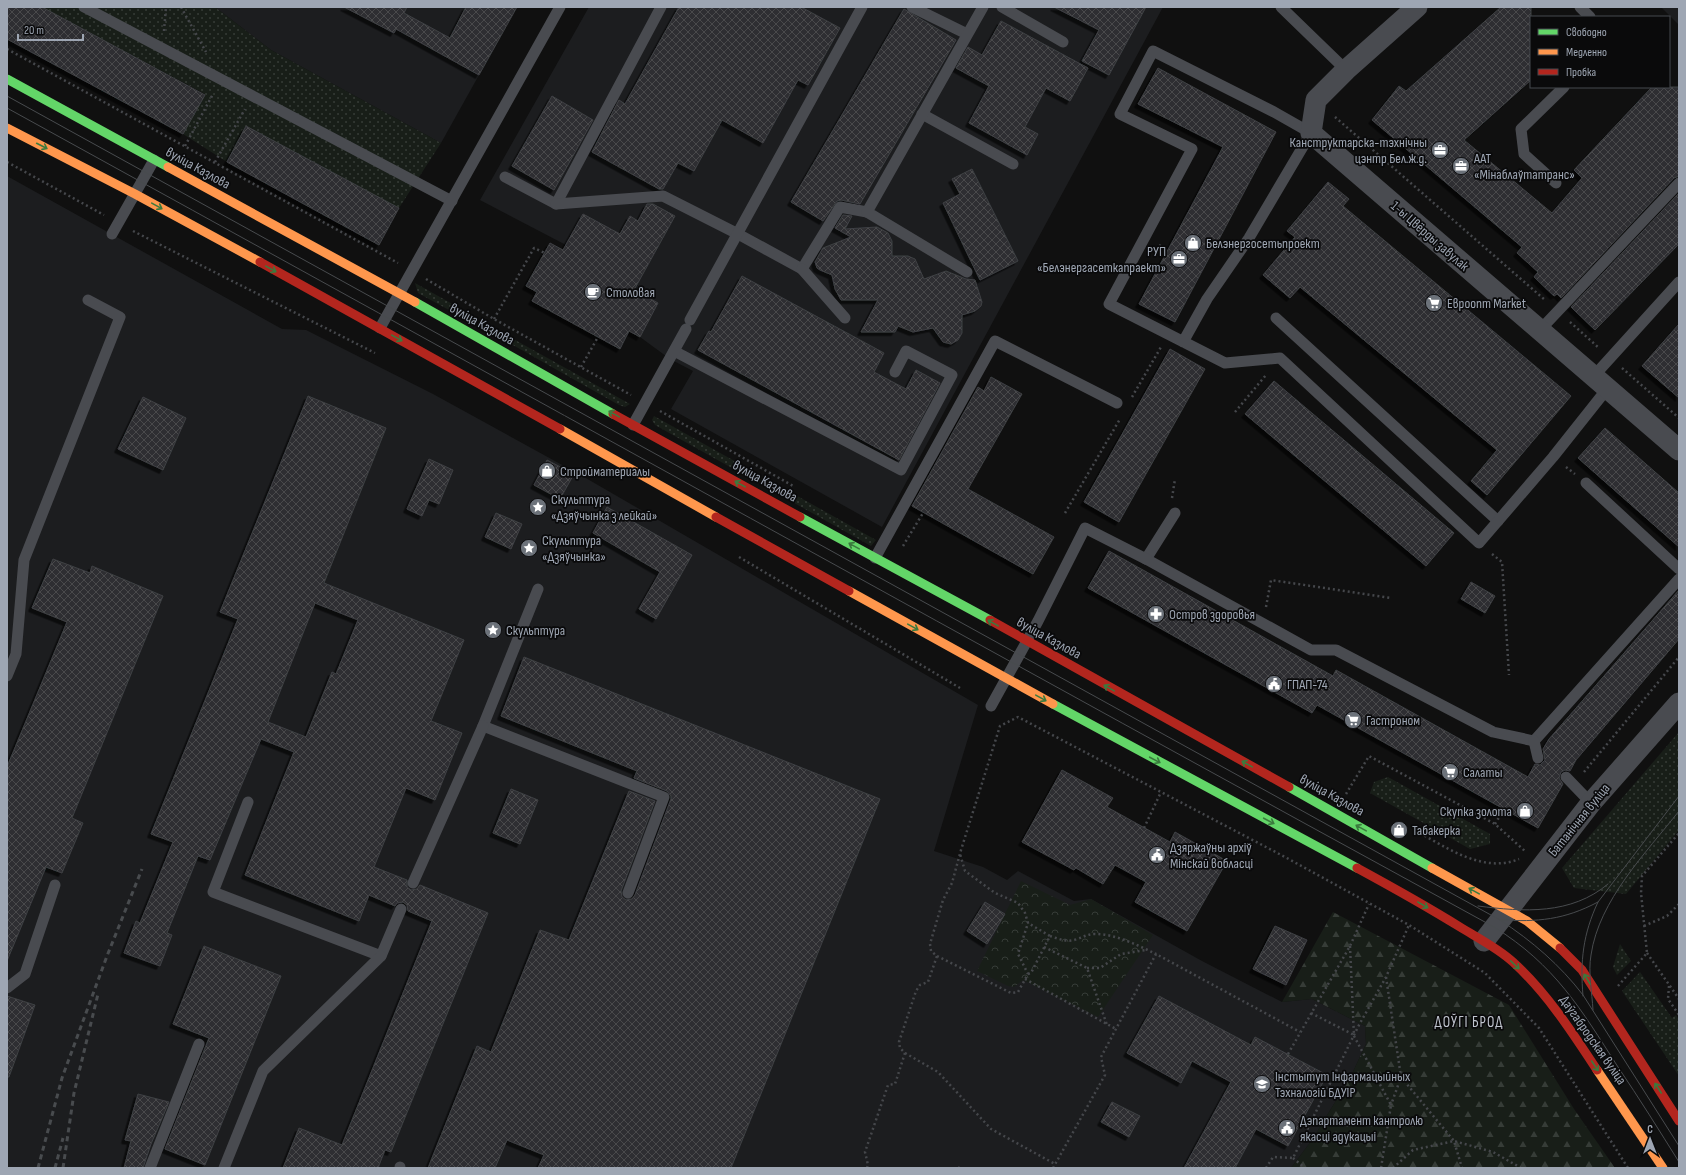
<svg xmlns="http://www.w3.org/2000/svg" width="1686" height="1175" font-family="'Sofia Sans Condensed',sans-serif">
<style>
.built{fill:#1c1d1f}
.grass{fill:url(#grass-dots)}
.forest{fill:url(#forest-firs)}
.park{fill:url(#park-crowns)}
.building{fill:url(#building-cross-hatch);stroke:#3e4044;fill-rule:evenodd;filter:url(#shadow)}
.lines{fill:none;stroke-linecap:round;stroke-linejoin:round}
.path{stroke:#45474b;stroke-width:2.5;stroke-dasharray:2 3;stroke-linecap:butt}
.lane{stroke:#494b50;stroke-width:11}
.street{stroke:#494b50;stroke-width:21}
.fast{stroke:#63d668;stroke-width:9}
.slow{stroke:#ff974d;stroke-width:9}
.jam{stroke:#b3261e;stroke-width:9}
.tram{stroke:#484b4e;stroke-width:1}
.rail{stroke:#484b4e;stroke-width:3;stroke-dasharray:5 4;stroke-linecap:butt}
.oneway{stroke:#3b7a3e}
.labels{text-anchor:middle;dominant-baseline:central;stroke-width:3.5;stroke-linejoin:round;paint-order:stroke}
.poi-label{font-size:14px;fill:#9ea6b3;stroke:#0a0a0b;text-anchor:start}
.street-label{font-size:14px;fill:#9ea6b3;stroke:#0a0a0b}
.neighbourhood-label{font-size:15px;letter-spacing:1px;fill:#c0c5cf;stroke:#0a0a0b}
</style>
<defs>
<pattern id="grass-dots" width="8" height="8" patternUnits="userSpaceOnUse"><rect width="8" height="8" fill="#181e18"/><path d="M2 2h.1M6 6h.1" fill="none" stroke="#363c37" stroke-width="1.8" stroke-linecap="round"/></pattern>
<pattern id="forest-firs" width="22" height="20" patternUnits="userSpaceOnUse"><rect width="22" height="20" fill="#181e18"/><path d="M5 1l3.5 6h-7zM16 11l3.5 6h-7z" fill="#363c37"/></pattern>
<pattern id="park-crowns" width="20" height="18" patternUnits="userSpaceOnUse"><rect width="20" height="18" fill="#181e18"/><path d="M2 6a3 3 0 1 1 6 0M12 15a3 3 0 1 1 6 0" fill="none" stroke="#363c37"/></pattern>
<pattern id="building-cross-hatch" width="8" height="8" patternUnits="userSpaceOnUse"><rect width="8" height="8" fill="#2f2f31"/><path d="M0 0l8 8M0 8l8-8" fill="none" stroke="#4a4a4c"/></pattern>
<filter id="shadow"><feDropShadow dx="-3.5" dy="3.5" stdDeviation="0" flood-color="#0009"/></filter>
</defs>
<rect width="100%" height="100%" fill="#101010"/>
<!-- built -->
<g class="built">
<path d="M215,7h302l-76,136 -170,-93z"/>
<path d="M589,7h574l-281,520 -211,-118 22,-38 -23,-12 -30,-22 -11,-6 -9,18 -88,-48 5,-9 -11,-6 24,-43 13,7 3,-5 -86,-45z"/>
<path d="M1661,7h18v18z"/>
<path d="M7,176l275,153 24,1 127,64 151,83 394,228 -44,146 49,16 24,13 11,-9 56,30 17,-2 111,62 80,41 30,-3 53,27 1,18 -15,32 -39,64 -21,28h-1284z"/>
</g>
<!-- grass -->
<g class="grass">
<path d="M44,7h171l56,43 170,93 -42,65 -153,-82 -19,36 -44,-28 22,-40 -161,-86z"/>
<path d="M415,283l57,32 -3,6 -51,-28z"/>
<path d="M492,327l138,77 -5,3 -6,-2 -129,-73z"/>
<path d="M654,416l222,124 -5,6 -216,-121 -3,-5z"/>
<path d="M1679,732v98l-53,64 -52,-6 -12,-20z"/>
<path d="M1388,777l102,57v10l-20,5 -100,-56 4,-11z"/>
<path d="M1620,944l11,17 -14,14 -4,-8z"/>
<path d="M1640,972l32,46 4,-3 3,5v56l-57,-85z"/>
</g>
<!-- forest -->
<path class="forest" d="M1333,912l176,93 65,104 41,59h-324l21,-28 39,-64 15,-32 -1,-18 -53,-27 -30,3z"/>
<!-- park -->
<path class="park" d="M1021,881l49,24 21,-6 62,36 -55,82 -75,-37 -9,7 -6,-1 -31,-15z"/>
<!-- building -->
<g class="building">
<path d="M7,7h35l163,88 -22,39 -176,-95z"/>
<path d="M344,7h63l-3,6 46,25 16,-31h51l-38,68 -83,-46 -2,4z"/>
<path d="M679,7h122l39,21 -32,57 -10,-5 -35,63 -41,-23 -28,51 -16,-8 -15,26h-4l-67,-37 27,-52 6,4z"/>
<path d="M1054,7h92l-37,68 -27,-14 17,-31z"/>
<path d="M1501,7h30v73l-67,60 88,73 30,-35 -8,-8 78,-83h27v89l-5,2 -113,120 -4,-4 -3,2 -20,-19 4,-5 -21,-19 5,-6 -150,-127 27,-34 7,5z"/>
<path d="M904,9l52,31 -96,164 -19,-4 -4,1 -14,20 -32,-19z"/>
<path d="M1001,21l87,47 -18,33 -24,-13 -21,39 13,7 -11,21 -58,-32 20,-37 -33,-18 12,-21 14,8z"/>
<path d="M1158,68l118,64 -101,190 -36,-18 84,-157 -85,-43z"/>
<path d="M552,96l41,24 -39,70 -42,-24z"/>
<path d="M246,126l153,82 -20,37 -152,-83z"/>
<path d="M972,169l46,92 -38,19 -37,-77 17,-9 -8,-15z"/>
<path d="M1328,182l21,17 -6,7 228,190 -84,99 -16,-14 26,-31 -197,-163 -10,11 -27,-23 32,-38 -8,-6z"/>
<path d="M1679,193v51l-84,86 -24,-23z"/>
<path d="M647,204h6l22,12 -41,74 24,13 -18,34 -11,-6 -9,18 -88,-48 5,-9 -11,-6 24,-43 13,7 20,-36 37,20 10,-18 8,5z"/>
<path d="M843,215l9,1 -7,13 32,-2 11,6 4,8v15h16l7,3 9,20 22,-8 20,8 9,1 7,22 -1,4 -6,5 -13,4v18l-4,7 -7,4 -8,-2 -10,-14 -20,4 -15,-6 -3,6h-34l17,-32h-37l-6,-11 -3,-14 -12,-5 -3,-2 -2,-6 8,-14 28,-11 -16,-9z"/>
<path d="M742,276l142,77 -10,19 32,17 10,-19 24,13 -41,77 -201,-110 11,-19 2,1z"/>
<path d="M1679,324v74l-37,-32z"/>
<path d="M1170,349l35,20 -86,153 -35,-20z"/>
<path d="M991,377l31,17 -54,95 86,48 -21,37 -121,-68 66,-119 6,4z"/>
<path d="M1274,381l180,152 -28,33 -181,-152z"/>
<path d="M308,396l78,32 -62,155 140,57 -33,81 31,12 -27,67 -29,-12 -32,79 33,13v7l4,3 6,-1 3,-4 68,28 -97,239 -6,-2 -7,18h-95l16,-40 43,17 90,-224 -24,-10 -1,-6 -4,-3 -6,1 -2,3 -26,-11 -10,26 -114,-46 49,-123 -33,-13 -51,121 -12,-4 -31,77 5,2 -12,31 -36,-13 12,-32 4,2 33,-81 -22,-8 87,-215 -18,-7zM315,603l43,17 -22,54 -4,-2 -26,65 -38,-15z"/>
<path d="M143,397l43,21 -23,52 -45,-21z"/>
<path d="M1605,428l74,65v54l-101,-89z"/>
<path d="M429,459l24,11 -14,34 -10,-4 -7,16 -15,-7z"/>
<path d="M547,460l27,14 -14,25 -26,-14z"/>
<path d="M607,507l85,48 -36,64 -17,-10 21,-37 -67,-39z"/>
<path d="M496,513l26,11 -11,25 -26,-12z"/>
<path d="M1109,551l224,125 3,-6 192,107 7,-13 5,1 5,-5 -2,-11 6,-10 130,-149v49l-103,121 -6,11 -5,-1 -4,2 -2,6 4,6 -25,44 -221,-123 -5,8 -224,-125z"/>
<path d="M53,559l37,14 2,-7 71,30 -91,222 11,5 -21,50 -16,-6 -39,94v-194l60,-145 -35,-14z"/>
<path d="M1471,582l24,14 -10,17 -24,-14z"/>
<path d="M524,657l356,142 -149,369h-193l6,-13 -37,-15 -12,28h-67l49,-122 14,6 49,-122 29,10 60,-149 26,10 -34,90 1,6 4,3 6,-1 3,-4 36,-96v-3l-4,-5 -33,-13 3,-7 -136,-55z"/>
<path d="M1062,770l51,28 -6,9 63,35 5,-10 52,29 -40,70 -52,-29 11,-20 -31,-17 -12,19 -27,-16 -2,2 -52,-28z"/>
<path d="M511,789l27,11 -18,44 -27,-11z"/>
<path d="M985,902l20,12 -18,30 -20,-13z"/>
<path d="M1275,926l32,14 -21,45 -33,-16z"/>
<path d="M204,946l77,30 -76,189 -40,-16 44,-111 -36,-14z"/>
<path d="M7,996l28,9 -26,72h-2z"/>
<path d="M1159,996l92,49 4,-8 72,38 -39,71 -32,-17 -21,39h-51l47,-86 -39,-21 -11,22 -54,-30z"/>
<path d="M138,1094l31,8 -18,42 -8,24h-19l7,-27 -6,-1z"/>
<path d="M1112,1102l28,14 -11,21 -28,-15z"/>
</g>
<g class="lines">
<!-- path -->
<g class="path">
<path d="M181,7l25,45"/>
<path d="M164,31l2,-24"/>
<path d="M7,49l391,214"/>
<path d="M1335,117l210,183"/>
<path d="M185,146l28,-52"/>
<path d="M7,162l97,53"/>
<path d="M215,162l30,-53"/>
<path d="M133,231l242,122"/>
<path d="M1159,245l9,5"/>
<path d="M426,279l68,40 137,76"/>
<path d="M494,319l40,-71 11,5"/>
<path d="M1570,322l29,26"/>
<path d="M581,367l17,-30"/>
<path d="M1622,368l57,50"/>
<path d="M1132,397l29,-50"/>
<path d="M660,411l135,76"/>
<path d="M1235,412l31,-37"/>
<path d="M1566,467l9,7"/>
<path d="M1172,498l3,-19"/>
<path d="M1065,513l55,-94"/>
<path d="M903,546l20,-33"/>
<path d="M1492,554l10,8 7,113"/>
<path d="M739,557l221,131"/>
<path d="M1266,607l5,-27 120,18"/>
<path d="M1584,772l95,-115"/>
<path d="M1346,794l23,-38 126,68 31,28"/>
<path d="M1495,824l9,-15"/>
<path d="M1144,828l17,-36"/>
<path d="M1416,831c30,16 67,43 103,28"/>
<path d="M1644,926l23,-10 12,-12"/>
<path d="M1050,936c9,3 18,7 27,3 7,-2 10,-5 18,-5 21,0 42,11 61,20"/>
<path d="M1350,946l4,90 37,69 -10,63"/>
<path d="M1044,947l43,21 20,57"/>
<path d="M1647,953l32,46"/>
<path d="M937,956l74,37 7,-1 10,-18 -10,-20 10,-31 -3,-10 -7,-10 -23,-10 -30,-22 -5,-17"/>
<path d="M1087,968h13l21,-14 25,-4"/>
<path d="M1028,974l3,-1 19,-37 -22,-13"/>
<path d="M1386,977l15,100 -10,28"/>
<path d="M1025,979l91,50"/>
<path d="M1618,986l29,-33 -6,-60 1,-17 37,-43"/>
<path d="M1669,986l-1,13 11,16"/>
<path d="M1311,1013l43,22"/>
<path d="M905,1053l33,19 53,57 64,35"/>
<path d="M1288,1054l62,-108 19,-42"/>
<path d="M1401,1077l53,64 8,27"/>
<path d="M1293,1158l12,10"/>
<path d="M958,1167l1,1"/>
<path d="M867,1168l1,-3 -3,-13 23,-67 7,-1 10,-31 -5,-5 -1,-6 17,-51 4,-6 8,-3 9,-26 -6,-5 -1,-7 13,-44 9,-17 9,-33 39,-124 18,-9 267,140 124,68 76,48 54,55 89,140"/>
<path d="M1053,1168l52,-93 -4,-18 55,-103 144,78"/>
<path d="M1266,1168l7,-11 20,1 66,-133 27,-48 23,-52"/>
<path d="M1393,1168l20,-18 41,-9 39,11 28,16"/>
</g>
<!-- lane -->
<g class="lane">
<path d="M84,7l368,194"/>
<path d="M912,7l55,27"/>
<path d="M1002,7l61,35"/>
<path d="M1281,7l65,63"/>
<path d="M1580,7l10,10"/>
<path d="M922,114l91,50"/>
<path d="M505,177l51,27 105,-197"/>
<path d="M1556,183l-32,-29 -3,-25 43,-42"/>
<path d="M556,204l107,-8 75,38 64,35 38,-62 27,5"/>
<path d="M112,234l42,-74"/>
<path d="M802,269l43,49"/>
<path d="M967,272l-100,-60 116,-205"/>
<path d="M1276,318l222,203"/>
<path d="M690,320l172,-313"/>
<path d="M380,328l180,-321"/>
<path d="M1540,330l139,-147"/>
<path d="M1183,342l24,-43 42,-61 62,-105 -37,-21 -121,-61 -33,63 72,35 -83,155 116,59 55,-5 199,185 74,-86 54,-68"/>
<path d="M674,351l227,119 51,-95 -46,-24 -11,21"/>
<path d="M1593,377l86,-95"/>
<path d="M633,425l53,-96"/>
<path d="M1586,483l93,86"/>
<path d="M875,558l120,-217 122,62"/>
<path d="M1146,559l29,-46"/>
<path d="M538,589l-55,137 181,71 -36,96"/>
<path d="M7,676l9,-22 8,-94 96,-243 -32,-17"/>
<path d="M991,706l47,-85 47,-93 61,31 165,91h25l157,82 41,9 145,-162"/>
<path d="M1534,741l4,17"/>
<path d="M1566,777l25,26"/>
<path d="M248,802l-35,90 168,64 20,-47"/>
<path d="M413,883l70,-157"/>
<path d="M7,988l18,-14 30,-89"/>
<path d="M150,1168l49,-124"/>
<path d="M224,1168l39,-97 118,-115"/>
<path d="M400,1168v-1"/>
</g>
<!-- street -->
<g class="street">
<path d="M1417,7l-71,63 -30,30 -5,33 368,317"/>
<path d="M1484,941l107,-138 88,-100"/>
</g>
<!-- fast -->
<g class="fast">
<path d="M7,79l161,88"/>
<path d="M415,302l198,112"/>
<path d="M800,517l190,103"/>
<path d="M1053,704l304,164"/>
<path d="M1289,787l143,81"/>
</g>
<!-- slow -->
<g class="slow">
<path d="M7,128l128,66 125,68"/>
<path d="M168,167l247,135"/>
<path d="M560,429l156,88"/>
<path d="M849,591l204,113"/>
<path d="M1432,868l95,53 33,27"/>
<path d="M1597,1070l66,98"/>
</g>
<!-- jam -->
<g class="jam">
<path d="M260,262l300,167"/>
<path d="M613,414l187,103"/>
<path d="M716,517l133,74"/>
<path d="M990,620l299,167"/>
<path d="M1357,868c35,19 69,38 103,59 18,11 38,21 53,35 34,31 59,70 84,108"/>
<path d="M1560,948l22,22 97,151"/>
</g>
<!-- tram -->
<g class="tram">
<path d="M7,96l1493,824c32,21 60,45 83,75l96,151"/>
<path d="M7,108c496,273 991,548 1487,819 61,38 87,82 124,140 21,31 41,63 61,95"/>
<path d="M1478,906c46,6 93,9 130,-22"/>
<path d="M1500,920c38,2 64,0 98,-18"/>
<path d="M1583,996c-3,-35 0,-62 15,-94l81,-106"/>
<path d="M1593,1010c-1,-18 -5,-38 -2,-55 8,-55 55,-102 88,-144"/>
</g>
<!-- rail -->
<g class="rail">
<path d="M38,1168l24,-90 45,-122 35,-87"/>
<path d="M55,1168l8,-30"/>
<path d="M63,1168l11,-75 24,-99"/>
</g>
</g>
<!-- one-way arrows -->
<defs><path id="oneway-shaft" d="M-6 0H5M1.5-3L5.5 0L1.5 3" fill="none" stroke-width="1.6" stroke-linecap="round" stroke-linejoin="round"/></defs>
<g class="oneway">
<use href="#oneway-shaft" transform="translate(42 146) rotate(27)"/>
<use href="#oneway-shaft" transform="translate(157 206) rotate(29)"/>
<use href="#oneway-shaft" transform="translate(271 269) rotate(29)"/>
<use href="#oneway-shaft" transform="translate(397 338) rotate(29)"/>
<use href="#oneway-shaft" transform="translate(614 414) rotate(-151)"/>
<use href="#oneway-shaft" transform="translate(740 484) rotate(-151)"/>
<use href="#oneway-shaft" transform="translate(854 546) rotate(-151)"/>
<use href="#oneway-shaft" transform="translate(993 623) rotate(-151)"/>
<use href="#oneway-shaft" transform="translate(913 627) rotate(29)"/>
<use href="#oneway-shaft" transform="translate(1109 688) rotate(-151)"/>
<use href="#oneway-shaft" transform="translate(1041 698) rotate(29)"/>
<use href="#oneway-shaft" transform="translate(1155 760) rotate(28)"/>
<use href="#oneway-shaft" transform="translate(1247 764) rotate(-151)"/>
<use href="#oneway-shaft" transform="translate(1269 821) rotate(28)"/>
<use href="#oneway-shaft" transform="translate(1361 828) rotate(-151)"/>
<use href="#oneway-shaft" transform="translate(1474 891) rotate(-151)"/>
<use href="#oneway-shaft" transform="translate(1423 905) rotate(30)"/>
<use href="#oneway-shaft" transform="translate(1515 965) rotate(44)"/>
<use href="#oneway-shaft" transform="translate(1587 979) rotate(-121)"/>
<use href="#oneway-shaft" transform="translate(1595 1066) rotate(56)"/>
<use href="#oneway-shaft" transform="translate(1658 1088) rotate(-123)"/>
</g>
<!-- icons -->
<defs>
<symbol id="office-disc" viewBox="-11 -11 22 22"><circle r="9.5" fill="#6c727a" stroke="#0a0a0b"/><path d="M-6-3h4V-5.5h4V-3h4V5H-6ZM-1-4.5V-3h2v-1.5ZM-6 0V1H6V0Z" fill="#fff"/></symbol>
<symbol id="shop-disc" viewBox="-11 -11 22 22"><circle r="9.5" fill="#6c727a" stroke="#0a0a0b"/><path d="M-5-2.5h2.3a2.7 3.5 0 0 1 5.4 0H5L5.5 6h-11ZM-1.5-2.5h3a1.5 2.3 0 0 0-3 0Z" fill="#fff"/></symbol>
<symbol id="cafe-disc" viewBox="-11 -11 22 22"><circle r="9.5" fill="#6c727a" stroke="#0a0a0b"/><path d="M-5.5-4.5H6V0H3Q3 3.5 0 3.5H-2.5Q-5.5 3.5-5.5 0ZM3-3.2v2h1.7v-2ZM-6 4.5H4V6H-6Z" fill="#fff"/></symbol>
<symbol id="supermarket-disc" viewBox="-11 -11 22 22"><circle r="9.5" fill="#6c727a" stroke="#0a0a0b"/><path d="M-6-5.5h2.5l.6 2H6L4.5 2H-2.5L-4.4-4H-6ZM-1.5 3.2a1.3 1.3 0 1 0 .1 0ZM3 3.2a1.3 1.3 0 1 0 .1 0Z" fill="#fff"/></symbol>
<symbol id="sight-disc" viewBox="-11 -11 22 22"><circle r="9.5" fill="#6c727a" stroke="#0a0a0b"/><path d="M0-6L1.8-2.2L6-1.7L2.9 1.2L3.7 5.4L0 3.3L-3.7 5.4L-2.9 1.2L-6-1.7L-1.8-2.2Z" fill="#fff"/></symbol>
<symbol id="pharmacy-disc" viewBox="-11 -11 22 22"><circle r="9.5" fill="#6c727a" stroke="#0a0a0b"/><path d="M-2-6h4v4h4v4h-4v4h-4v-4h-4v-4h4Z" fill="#fff"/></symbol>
<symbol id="civic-disc" viewBox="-11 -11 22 22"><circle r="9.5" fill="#6c727a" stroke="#0a0a0b"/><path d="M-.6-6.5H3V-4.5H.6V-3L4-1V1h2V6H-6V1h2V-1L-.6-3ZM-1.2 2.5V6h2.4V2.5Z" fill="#fff"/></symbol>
<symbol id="university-disc" viewBox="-11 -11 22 22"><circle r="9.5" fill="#6c727a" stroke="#0a0a0b"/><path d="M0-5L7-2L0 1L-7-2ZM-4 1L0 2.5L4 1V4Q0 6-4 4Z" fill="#fff"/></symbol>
</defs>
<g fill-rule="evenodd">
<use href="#office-disc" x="1430" y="140" width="20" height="20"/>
<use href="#office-disc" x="1451" y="156" width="20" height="20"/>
<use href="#shop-disc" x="1183" y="233" width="20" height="20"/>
<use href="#office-disc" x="1169" y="249" width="20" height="20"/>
<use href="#cafe-disc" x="583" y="282" width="20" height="20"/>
<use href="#supermarket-disc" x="1424" y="293" width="20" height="20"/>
<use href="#shop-disc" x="537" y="461" width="20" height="20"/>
<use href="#sight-disc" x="528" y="497" width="20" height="20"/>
<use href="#sight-disc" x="519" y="538" width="20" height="20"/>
<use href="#pharmacy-disc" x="1146" y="604" width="20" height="20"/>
<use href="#sight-disc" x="483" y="620" width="20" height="20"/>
<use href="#civic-disc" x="1264" y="674" width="20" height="20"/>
<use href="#supermarket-disc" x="1343" y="710" width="20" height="20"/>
<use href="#supermarket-disc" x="1440" y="762" width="20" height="20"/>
<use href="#shop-disc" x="1515" y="801" width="20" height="20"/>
<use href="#shop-disc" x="1389" y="820" width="20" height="20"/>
<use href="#civic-disc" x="1147" y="845" width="20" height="20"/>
<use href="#university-disc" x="1252" y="1074" width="20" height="20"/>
<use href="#civic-disc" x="1277" y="1118" width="20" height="20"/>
</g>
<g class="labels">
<!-- poi labels -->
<g class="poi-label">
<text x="1427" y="142" text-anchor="end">Канструктарска-тэхнічны<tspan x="1427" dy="16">цэнтр Бел.ж.д.</tspan></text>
<text x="1474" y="158">ААТ<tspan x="1474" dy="16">«Мінаблаўтатранс»</tspan></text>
<text x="1206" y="243">Белэнергосетьпроект</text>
<text x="1166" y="251" text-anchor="end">РУП<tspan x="1166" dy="16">«Белэнергасеткапраект»</tspan></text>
<text x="606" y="292">Столовая</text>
<text x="1447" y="303">Евроопт Market</text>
<text x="560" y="471">Стройматериалы</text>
<text x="551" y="499">Скульптура<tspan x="551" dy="16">«Дзяўчынка з лейкай»</tspan></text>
<text x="542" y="540">Скульптура<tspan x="542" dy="16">«Дзяўчынка»</tspan></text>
<text x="1169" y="614">Остров здоровья</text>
<text x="506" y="630">Скульптура</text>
<text x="1287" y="684">ГПАП-74</text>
<text x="1366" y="720">Гастроном</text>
<text x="1463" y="772">Салаты</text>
<text x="1512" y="811" text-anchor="end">Скупка золота</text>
<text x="1412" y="830">Табакерка</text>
<text x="1170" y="847">Дзяржаўны архіў<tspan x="1170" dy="16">Мінскай вобласці</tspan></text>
<text x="1275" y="1076">Інстытут Інфармацыйных<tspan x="1275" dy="16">Тэхналогій БДУІР</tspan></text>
<text x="1300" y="1120">Дэпартамент кантролю<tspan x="1300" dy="16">якасці адукацыі</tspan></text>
</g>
<!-- street labels -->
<g class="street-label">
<text transform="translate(198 168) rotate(29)">вуліца Казлова</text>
<text transform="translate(1430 236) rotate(41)">1-ы Цвёрды завулак</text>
<text transform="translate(482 324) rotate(29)">вуліца Казлова</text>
<text transform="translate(765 481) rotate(29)">вуліца Казлова</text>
<text transform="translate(1049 638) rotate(29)">вуліца Казлова</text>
<text transform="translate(1332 795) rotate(29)">вуліца Казлова</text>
<text transform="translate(1579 820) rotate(-51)">Батанічная вуліца</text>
<text transform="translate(1593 1040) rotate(55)">Даўгабродская вуліца</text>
</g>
<!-- neighbourhood labels -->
<g class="neighbourhood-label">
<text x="1469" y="1022">ДОЎГІ БРОД</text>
</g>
</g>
<!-- border -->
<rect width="1686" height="1175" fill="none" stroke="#9ea6b3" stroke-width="16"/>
<!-- legend -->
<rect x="1530" y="16" width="140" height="72" fill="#0a0a0b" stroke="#45484e"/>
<rect x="1538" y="29" width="20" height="6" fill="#63d668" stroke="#45484e"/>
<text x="1566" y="36" font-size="12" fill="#9ea6b3">Свободно</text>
<rect x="1538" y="49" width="20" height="6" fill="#ff974d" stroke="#45484e"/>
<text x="1566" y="56" font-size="12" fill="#9ea6b3">Медленно</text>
<rect x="1538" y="69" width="20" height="6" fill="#b3261e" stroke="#45484e"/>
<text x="1566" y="76" font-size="12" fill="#9ea6b3">Пробка</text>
<!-- north arrow -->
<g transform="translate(1650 1139)" stroke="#0a0a0b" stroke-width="3" paint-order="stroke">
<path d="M0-3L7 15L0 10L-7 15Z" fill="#9ea6b3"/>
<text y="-6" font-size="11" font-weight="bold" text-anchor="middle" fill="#9ea6b3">С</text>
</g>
<!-- scale -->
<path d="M18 34v6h65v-6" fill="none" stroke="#9ea6b3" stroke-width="2"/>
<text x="24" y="34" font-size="12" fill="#9ea6b3" stroke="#0a0a0b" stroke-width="3" paint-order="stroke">20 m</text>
</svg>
